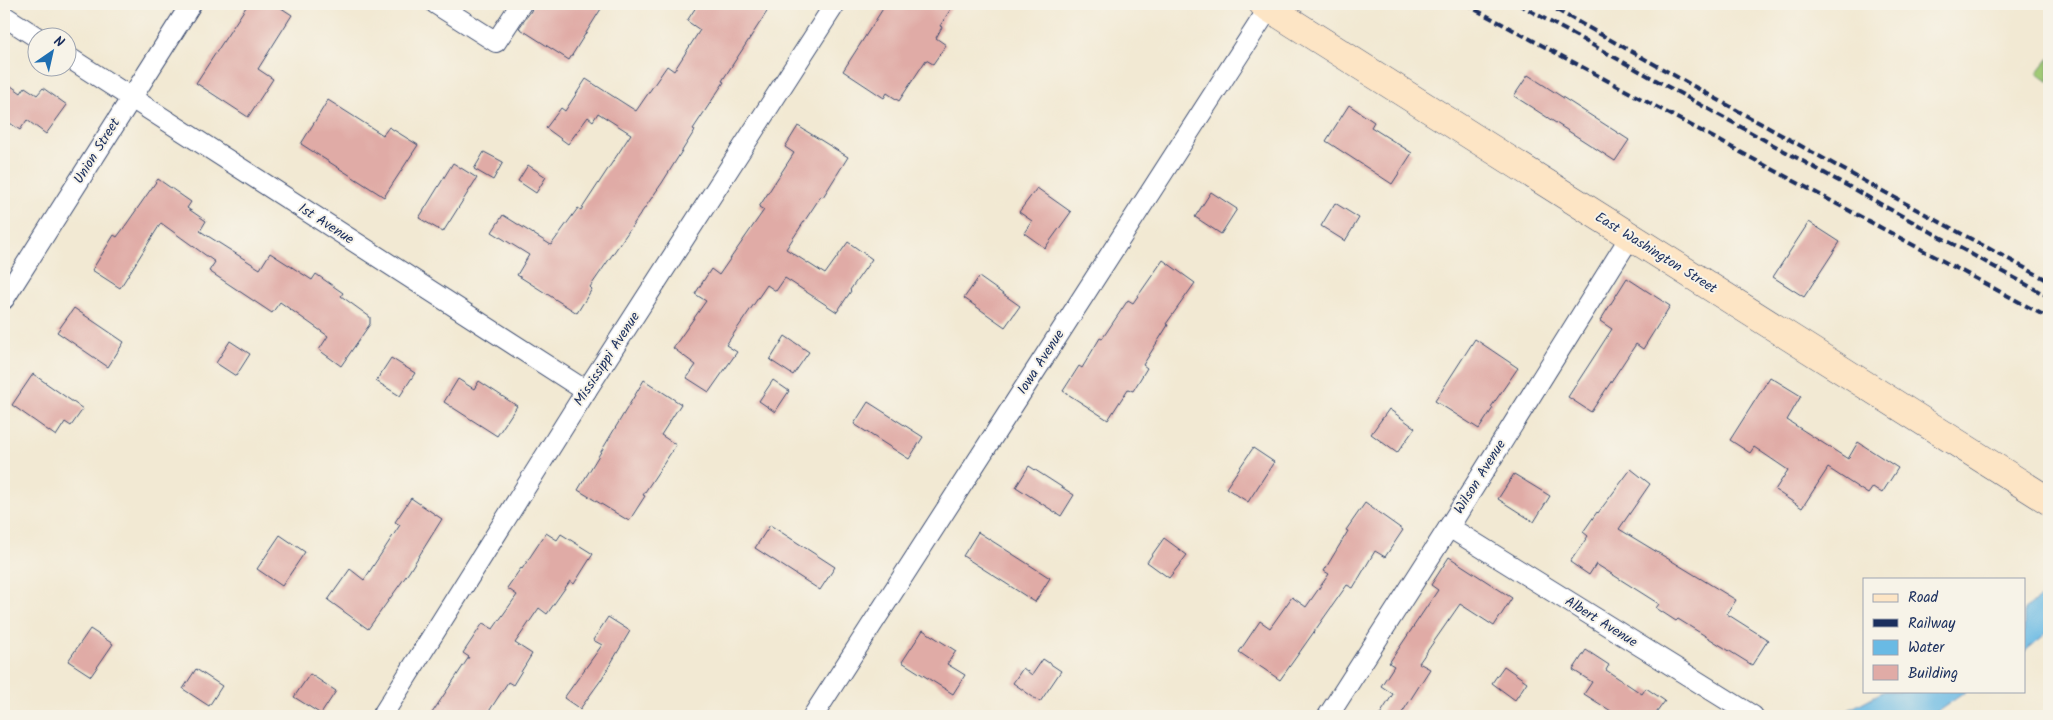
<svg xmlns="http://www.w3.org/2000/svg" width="2053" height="720" font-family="Kalam,sans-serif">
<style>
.green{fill:#a1ca75;stroke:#5e7c6a}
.water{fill:#69bae4;stroke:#4274a1}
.building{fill:#e0aba6}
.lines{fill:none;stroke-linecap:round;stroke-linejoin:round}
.street-casing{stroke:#3b4b70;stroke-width:22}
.secondary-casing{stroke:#3b4b70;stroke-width:29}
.street{stroke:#fff;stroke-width:20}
.secondary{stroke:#fde5c5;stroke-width:28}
.rail{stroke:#1b2f5e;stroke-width:4;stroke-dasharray:8 4;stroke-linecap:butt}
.labels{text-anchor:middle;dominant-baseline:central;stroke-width:4;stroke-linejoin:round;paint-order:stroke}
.street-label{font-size:14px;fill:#1b2f5e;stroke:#f7f3e8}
</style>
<rect width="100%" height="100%" fill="#f7f3e8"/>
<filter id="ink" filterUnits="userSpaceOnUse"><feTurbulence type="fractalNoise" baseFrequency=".02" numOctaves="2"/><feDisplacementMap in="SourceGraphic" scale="10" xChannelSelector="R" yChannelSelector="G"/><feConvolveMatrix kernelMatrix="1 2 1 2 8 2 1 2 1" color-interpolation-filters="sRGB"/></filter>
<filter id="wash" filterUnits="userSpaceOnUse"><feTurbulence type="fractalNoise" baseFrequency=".0096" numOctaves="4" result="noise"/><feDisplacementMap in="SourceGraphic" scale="20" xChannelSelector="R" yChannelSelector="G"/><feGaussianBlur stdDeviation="1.12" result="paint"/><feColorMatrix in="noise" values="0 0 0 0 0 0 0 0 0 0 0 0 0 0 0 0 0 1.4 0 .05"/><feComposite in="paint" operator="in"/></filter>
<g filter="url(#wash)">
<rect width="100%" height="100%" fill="#f2e9d3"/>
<!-- green -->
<path class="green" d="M2049,58v24l-12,-9z"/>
<!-- water -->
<g class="water">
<path d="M2049,592v39l-25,21v-43z"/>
<path d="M1884,691h83l-36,25h-94z"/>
</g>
<g id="blocks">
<!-- building -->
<g class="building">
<path d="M248,4h27l17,11 -34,54 15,10 -25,38 -52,-34z"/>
<path d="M533,4h71l-35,56 -50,-32 12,-17z"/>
<path d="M698,4h74l-50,77 2,1 -31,47 2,1 -33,53 -72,104 2,2 -15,24 -60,-38 12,-20 -37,-23 11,-17 48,30 27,-37 3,2 50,-76 -33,-21 -5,8 -5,-4 -20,27 -22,-16 15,-20 4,3 21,-32 50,32 31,-45 7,5 26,-41 -13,-9z"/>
<path d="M886,4h68l-14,22 2,1 -6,11 10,7 -13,19 -7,-4 -27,41 -12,-8 -3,5 -41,-27z"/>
<path d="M1528,75l101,65 -14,21 -101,-65z"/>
<path d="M4,81l17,12 4,-6 12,8 6,-7 24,17 -21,29 -19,-14 -7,10 -16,-11z"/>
<path d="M328,100l55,35 6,-8 29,18 -34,52 -83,-53z"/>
<path d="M1349,105l25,17 -3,5 41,26 -20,31 -66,-43z"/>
<path d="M798,126l50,31 -25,40 -2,-1 -35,53 39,25 23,-32 24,17 -22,31 1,1 -14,21 -52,-34 -9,13 -9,-6 -41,60 11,7 -28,40 -22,-14 9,-13 -23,-17 33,-47 -11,-7 16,-25 8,6 45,-65 -5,-3 35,-54 -9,-6z"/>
<path d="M484,152l19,10 -10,18 -19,-11z"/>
<path d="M453,163l24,15 -34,54 -24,-14z"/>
<path d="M528,165l18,12 -10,16 -18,-12z"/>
<path d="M158,179l33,23 -4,6 19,13 -6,10 60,38 10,-16 42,27 4,-6 27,19 -2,3 29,21v7l-29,42 -22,-16 9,-14 -48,-34 -8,11 -63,-42 6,-9 -54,-39 -41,65 -28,-18 22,-35 3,2 6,-8z"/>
<path d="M1037,188l34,24 -26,36 -21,-15 8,-12 -13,-9z"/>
<path d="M1211,192l26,17 -16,25 -26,-17z"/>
<path d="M1335,203l24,15 -14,23 -24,-15z"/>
<path d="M1809,222l31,20 -36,55 -31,-20z"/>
<path d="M1163,260l32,23 -29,41 2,1 -25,40 4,3 -14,23 -5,-2 -20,31 -45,-29 16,-25 3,2 18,-30 2,1 26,-39 5,3z"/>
<path d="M979,277l41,29 -15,21 -41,-29z"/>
<path d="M1627,278l43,28 -27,43 -7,-5 -45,68 -23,-15 44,-68 -12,-8z"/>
<path d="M74,308l50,34 -16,25 -51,-35z"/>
<path d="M785,336l24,16 -16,23 -23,-15z"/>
<path d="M1475,339l43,29 -27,39 2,1 -14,21 -44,-28z"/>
<path d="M230,341l20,13 -14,22 -20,-13z"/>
<path d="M391,358l24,15 -15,23 -24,-15z"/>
<path d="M33,374l50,35 -12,17 -6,-4 -9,14 -44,-31z"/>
<path d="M1770,377l31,19 -14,24 61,39 10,-17 40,26 -16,25 -9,-6 -5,7 -40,-26 -26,40 -27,-18 13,-20 -34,-23 -4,6 -20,-13z"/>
<path d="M458,379l16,10 5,-8 38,25 -20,30 -53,-34z"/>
<path d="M644,380l37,24 -20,31 15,10 -33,50 2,1 -16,25 -51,-31z"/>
<path d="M773,380l16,11 -14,21 -16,-11z"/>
<path d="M868,402l55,35 -14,22 -55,-35z"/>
<path d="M1389,409l26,19 -18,25 -26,-19z"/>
<path d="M1253,448l21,14 -26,40 -22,-14z"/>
<path d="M1029,466l45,29 -13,21 -45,-29z"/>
<path d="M1631,469l19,15 -31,45 117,71 -9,14 41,26 -16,25 -74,-46 -2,2 -20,-13 3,-4 -63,-40 -7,11 -19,-13 18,-26 -5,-4 14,-20 1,1z"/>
<path d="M1514,474l36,22 -16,26 -36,-23z"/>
<path d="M411,498l31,21 -33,53 -41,57 -40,-29 22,-31 14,11 36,-55 -5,-3z"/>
<path d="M1365,503l38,27 -18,27 -10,-6 -22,37 -6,-3 -67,95 -41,-28 21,-31 10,7 22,-31 14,10 23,-33 -5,-3 24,-40 -2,-1z"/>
<path d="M770,525l65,42 -15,23 -65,-42z"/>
<path d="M978,532l72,46 -15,24 -72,-46z"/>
<path d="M546,533l11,7 4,-6 32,20 -19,30 -4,-3 -23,33 -8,-6 -24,35 17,11 -19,31 -5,-3 -22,34h-56l39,-59 -6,-4 20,-30 10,6 24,-34 -10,-7 14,-20 1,1z"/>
<path d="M280,535l25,17 -23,34 -25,-17z"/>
<path d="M1164,538l23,17 -18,23 -22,-16z"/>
<path d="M1449,557l63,41 -18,28 -34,-22 -41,59 11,6 -30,47h-21l14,-22 -12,-8 13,-20 -5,-3 49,-73 -7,-5z"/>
<path d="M608,617l22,14 -29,49 -21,29 -16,-11 38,-53 -9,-5z"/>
<path d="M90,629l23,15 -22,32 -23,-15z"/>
<path d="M923,630l33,21 -9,13 18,11 -12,19 -51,-32z"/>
<path d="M1586,650l23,15 -3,5 36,24 4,-6 19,13 -11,15h-35l-35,-22 8,-12 -19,-12z"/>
<path d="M1043,659l18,12 -21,31 -27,-19 10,-15 9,7z"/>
<path d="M1504,666l23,16 -12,18 -23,-17z"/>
<path d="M196,669l26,17 -13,20 -26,-17z"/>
<path d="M310,674l26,17 -15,23 -27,-17z"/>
</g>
</g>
</g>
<g filter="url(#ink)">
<use href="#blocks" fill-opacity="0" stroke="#3b4b70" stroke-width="1"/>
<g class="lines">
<defs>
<g id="street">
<path d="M436,4l60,38 25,-38"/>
<path d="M4,16l34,22"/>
<path d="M68,57l518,334"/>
<path d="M4,299l187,-295"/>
<path d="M1449,527l304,189"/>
<path d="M382,716l204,-325 249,-387"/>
<path d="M813,716l456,-708"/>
<path d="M1328,716l121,-189 181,-290"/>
</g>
<path id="secondary" d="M1263,4l786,497"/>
</defs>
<!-- street casing -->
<use href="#street" class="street-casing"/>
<!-- secondary casing -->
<use href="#secondary" class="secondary-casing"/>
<!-- street -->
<use href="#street" class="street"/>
<!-- secondary -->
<use href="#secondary" class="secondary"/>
<!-- rail -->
<g class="rail">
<path d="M1465,4l584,314"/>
<path d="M1518,4l531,293"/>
<path d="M1546,4l318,177 185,100"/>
</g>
</g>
</g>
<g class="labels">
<!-- street labels -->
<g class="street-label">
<text transform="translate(97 151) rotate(-58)">Union Street</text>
<text transform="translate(326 224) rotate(33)">1st Avenue</text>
<text transform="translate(1656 253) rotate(32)">East Washington Street</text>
<text transform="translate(607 359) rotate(-57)">Mississippi Avenue</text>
<text transform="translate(1041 362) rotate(-57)">Iowa Avenue</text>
<text transform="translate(1480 477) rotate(-58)">Wilson Avenue</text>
<text transform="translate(1601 622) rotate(32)">Albert Avenue</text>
</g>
</g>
<!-- margin -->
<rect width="2053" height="720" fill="none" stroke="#f7f3e8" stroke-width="20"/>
<!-- legend -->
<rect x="1863" y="578" width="162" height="115" fill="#f7f3e8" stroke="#9fa5b1"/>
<rect x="1873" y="594" width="25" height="8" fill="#fde5c5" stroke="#9fa5b1"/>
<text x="1908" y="602" font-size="15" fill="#1b2f5e">Road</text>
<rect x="1873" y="619" width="25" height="8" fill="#1b2f5e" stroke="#9fa5b1"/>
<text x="1908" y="628" font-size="15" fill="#1b2f5e">Railway</text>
<rect x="1873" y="640" width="25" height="15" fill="#69bae4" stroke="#9fa5b1"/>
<text x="1908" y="652" font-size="15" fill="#1b2f5e">Water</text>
<rect x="1873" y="665" width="25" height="15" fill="#e0aba6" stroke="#9fa5b1"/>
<text x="1908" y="678" font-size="15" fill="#1b2f5e">Building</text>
<!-- north arrow -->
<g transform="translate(52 52) rotate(34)"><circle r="24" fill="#f7f3e8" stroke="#9fa5b1"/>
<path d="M0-4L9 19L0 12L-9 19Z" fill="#1f6fb2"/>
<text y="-8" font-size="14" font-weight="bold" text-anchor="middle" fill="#1b2f5e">N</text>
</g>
</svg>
